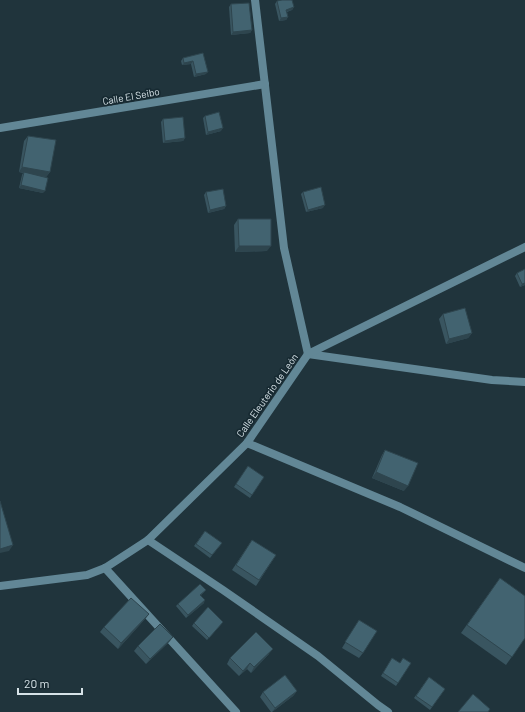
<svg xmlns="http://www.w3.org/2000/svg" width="525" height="712" font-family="Barlow,sans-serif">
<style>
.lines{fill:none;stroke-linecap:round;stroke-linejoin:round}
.minor{stroke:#628796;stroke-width:8}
.wall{fill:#395560}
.shaded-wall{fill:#2e454e}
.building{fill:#426370;stroke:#2e454e}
.labels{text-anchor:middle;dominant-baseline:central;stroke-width:3.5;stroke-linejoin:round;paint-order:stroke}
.street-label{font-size:10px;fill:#d6e2e7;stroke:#172a32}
</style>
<rect width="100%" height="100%" fill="#20343c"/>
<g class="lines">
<!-- minor -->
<g class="minor">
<path d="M255,0l29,248 24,106"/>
<path d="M0,128l265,-44"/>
<path d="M308,354l184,26 33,2"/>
<path d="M247,443l153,64 125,61"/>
<path d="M148,540l75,50 95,66 60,49 10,7"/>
<path d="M105,568l131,144"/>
<path d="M0,586l87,-11 18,-7 43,-28 99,-97 61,-89 217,-107"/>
</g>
</g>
<!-- wall -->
<g class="wall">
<path d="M277,1l17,6 -2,3 -5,2 1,5 -2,3 -7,1 -4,-17z"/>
<path d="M231,4l21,26 -2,3 -19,2 -2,-28z"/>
<path d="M203,53l3,21 -12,3 -3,-13 -9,1 -1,-4 2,-3z"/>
<path d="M205,116l16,15 -15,4 -3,-17z"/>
<path d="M163,119l22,19 -2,3 -20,2 -2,-21z"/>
<path d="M28,136l22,36 -4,5 -3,16 -24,-5 3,-13 1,-2 -4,-1 5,-31z"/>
<path d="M206,192l20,14 -2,3 -16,4 -4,-18z"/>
<path d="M303,192l20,16 -17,4 -5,-18z"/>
<path d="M238,219l29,32 -32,1 -1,-27z"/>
<path d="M517,273l8,12 -5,2 -5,-11z"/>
<path d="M443,314l29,19 -4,5 -22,6 -7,-25z"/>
<path d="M385,450l19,41 -32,-13 10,-23z"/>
<path d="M248,466l16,11 -14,21 -16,-11z"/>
<path d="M205,531l17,12 -12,15 -16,-12z"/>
<path d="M252,540l24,15 -20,31 -24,-16z"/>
<path d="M500,578l25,60 -19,27 -45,-32z"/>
<path d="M206,590l-5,5 3,8 -18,15 -10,-12 2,-2z"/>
<path d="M149,614l-4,5 -27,30 -18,-17 4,-5z"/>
<path d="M359,620l4,33 -4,5 -17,-10z"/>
<path d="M223,622l-16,18 -15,-14 2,-3z"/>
<path d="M173,637l-4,5 -23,22 -12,-13 4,-5z"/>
<path d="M269,654l-18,19 -4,-4 -8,7 -12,-12 3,-6z"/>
<path d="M392,658l8,5h11l-15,23 -15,-10z"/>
<path d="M429,677l16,12 -15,21 -16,-12z"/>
<path d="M297,691l-4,5 -21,16h-1l-11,-15 3,-5z"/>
</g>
<!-- shaded-wall -->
<g class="shaded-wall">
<path d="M294,7l-2,3 -8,2 2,-2z"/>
<path d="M288,17l-2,3 -7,1 2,-3z"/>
<path d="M252,30l-2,3 -19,2 2,-3z"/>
<path d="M193,61l-2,3 -9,1 2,-2z"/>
<path d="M208,72l-2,2 -12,3 2,-3z"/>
<path d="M223,128l-2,3 -15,4 2,-3z"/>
<path d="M185,138l-2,3 -20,2 2,-2z"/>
<path d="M22,167l28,5 -4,5 -27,-5z"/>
<path d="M21,185l24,6 -2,2 -24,-5z"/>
<path d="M325,205l-2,3 -17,4 2,-2z"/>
<path d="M226,206l-2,3 -16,4 2,-3z"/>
<path d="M239,246h32l-4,5 -32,1z"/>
<path d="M525,283v2l-5,2 2,-3z"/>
<path d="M472,333l-4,5 -22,6 3,-5z"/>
<path d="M376,472l32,14 -4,5 -32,-13z"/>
<path d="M13,545l-4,6 -9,2v-4z"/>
<path d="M205,600l-1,3 -18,15 2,-3z"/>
<path d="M149,614l-4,5 -27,30 3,-6z"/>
<path d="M173,637l-4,5 -23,22 4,-5z"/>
<path d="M273,649l-4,5 -18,19 3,-6z"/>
<path d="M250,663l-3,6 -8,7 4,-5z"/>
<path d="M297,691l-4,5 -21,16 3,-4z"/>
</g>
<!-- building -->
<g class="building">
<path d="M282,0h10l2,7 -8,3 2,7 -7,1 -4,-17z"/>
<path d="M249,3l3,27 -19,2 -2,-28z"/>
<path d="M203,53l5,19 -12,2 -3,-13 -9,2 -1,-5z"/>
<path d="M219,112l4,16 -15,4 -3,-16z"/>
<path d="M183,117l2,21 -20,3 -2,-22z"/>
<path d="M28,136l28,4 -6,32 -28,-5z"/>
<path d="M24,172l24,6 -3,13 -24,-6z"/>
<path d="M321,187l4,18 -17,5 -5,-18z"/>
<path d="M223,189l3,17 -16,4 -4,-18z"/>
<path d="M238,219h33v27h-32z"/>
<path d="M525,269v14l-3,1 -5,-11z"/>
<path d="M465,308l7,25 -23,6 -6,-25z"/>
<path d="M385,450l33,13 -10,23 -32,-14z"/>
<path d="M248,466l16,11 -12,18 -16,-11z"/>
<path d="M0,501l13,44 -13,4z"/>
<path d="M205,531l17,12 -10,12 -16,-11z"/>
<path d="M252,540l24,15 -17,25 -23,-15z"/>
<path d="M500,578l25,18v42l-13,19 -45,-32z"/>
<path d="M200,584l6,6 -6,5 5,5 -17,15 -10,-11z"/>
<path d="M131,598l18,16 -28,29 -17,-16z"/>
<path d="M208,607l15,15 -14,16 -15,-15z"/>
<path d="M359,620l18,11 -14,22 -18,-11z"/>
<path d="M160,624l13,13 -23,22 -12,-13z"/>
<path d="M256,632l17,17 -19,18 -4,-4 -7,8 -13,-13z"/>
<path d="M392,658l8,5 3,-5 8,5 -13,20 -15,-10z"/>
<path d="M285,675l12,16 -22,17 -12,-16z"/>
<path d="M429,677l16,12 -13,18 -16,-11z"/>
<path d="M473,694l17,15 -2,3h-30z"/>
</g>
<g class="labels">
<!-- street labels -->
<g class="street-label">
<text transform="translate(131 96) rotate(-10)">Calle El Seibo</text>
<text transform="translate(267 395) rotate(-55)">Calle Eleuterio de León</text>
</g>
</g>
<!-- scale -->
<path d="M18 688v6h64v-6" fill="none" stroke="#d6e2e7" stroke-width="2"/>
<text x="24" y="688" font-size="12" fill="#d6e2e7" stroke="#172a32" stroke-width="3" paint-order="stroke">20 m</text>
</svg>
